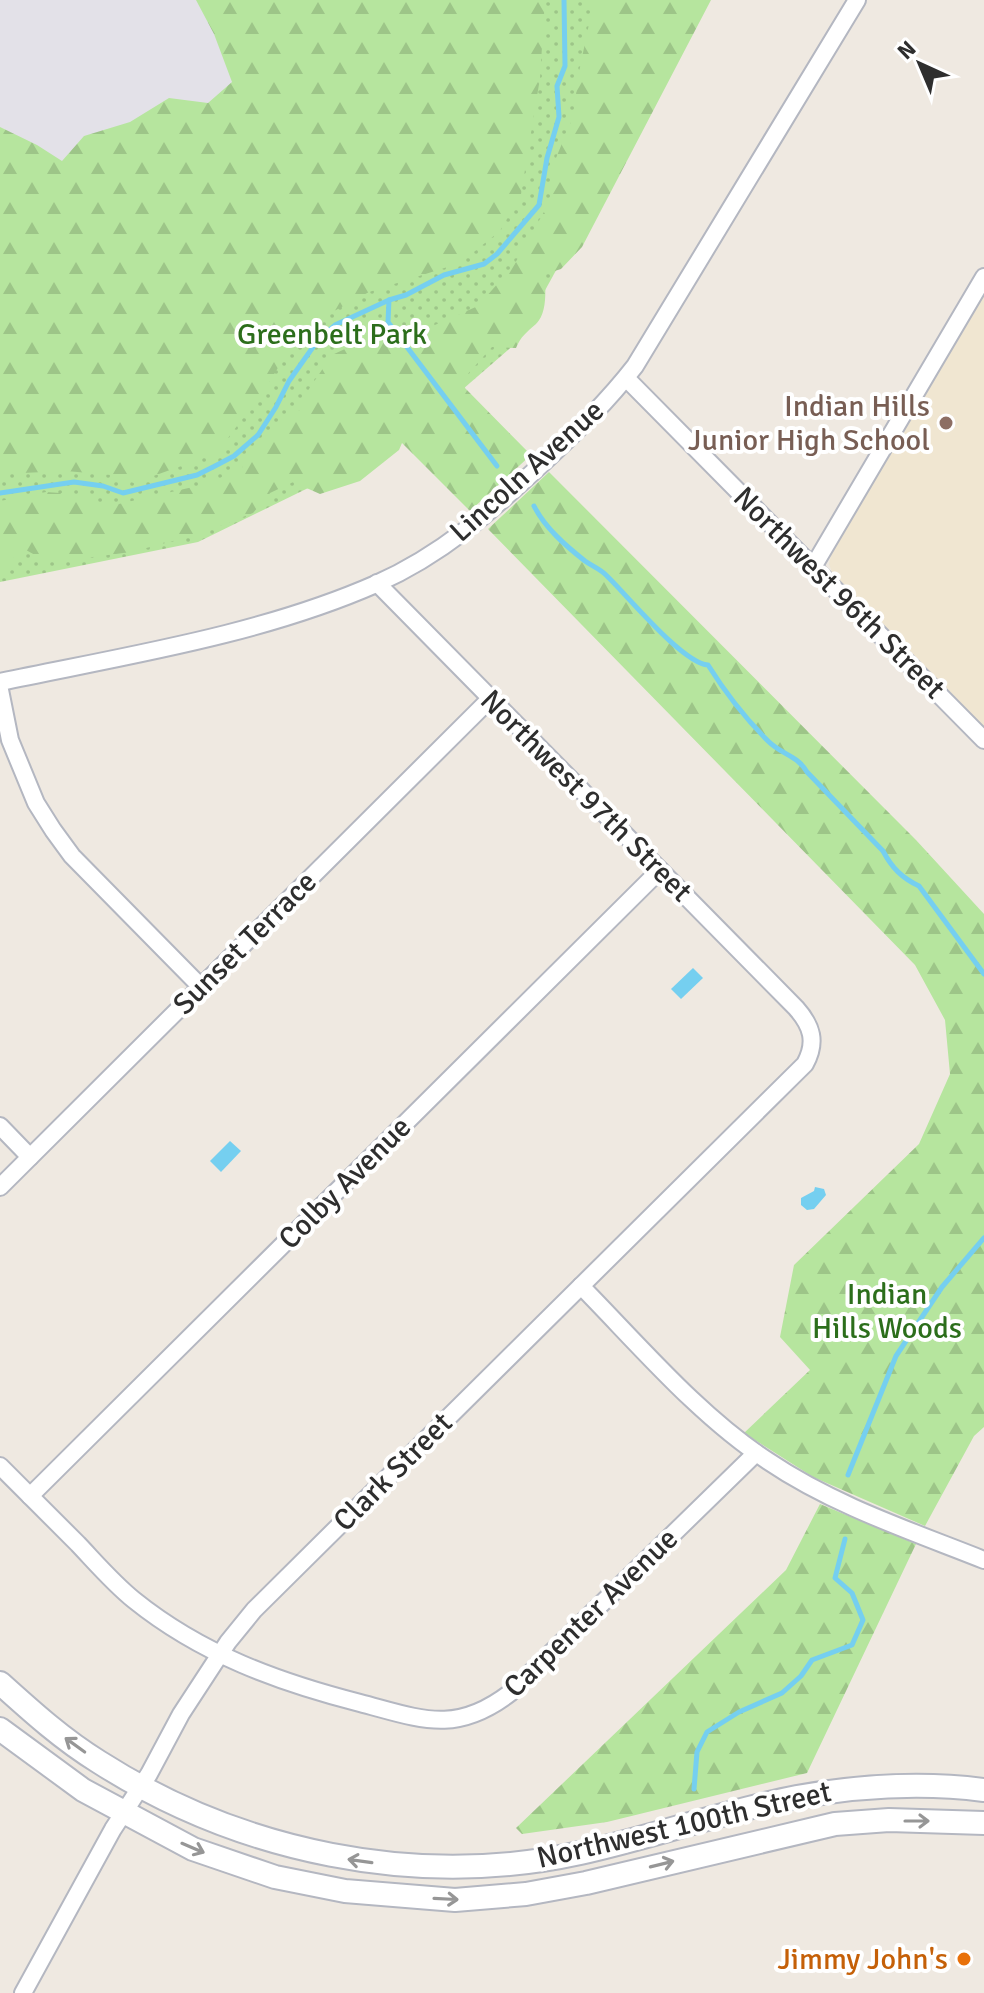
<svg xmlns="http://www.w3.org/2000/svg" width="984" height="1993" font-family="Signika,sans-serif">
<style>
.industrial{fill:#e3e1e8}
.education{fill:#f0e6d1}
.grass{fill:url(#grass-dots)}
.forest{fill:url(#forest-firs)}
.water{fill:#75cff0}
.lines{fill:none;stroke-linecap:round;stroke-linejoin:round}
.stream{stroke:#75cff0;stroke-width:5}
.minor-casing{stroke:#b4b7c1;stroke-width:20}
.secondary-casing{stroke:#b4b7c1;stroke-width:26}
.minor{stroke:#fff;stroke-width:16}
.secondary{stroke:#fff;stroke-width:22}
.oneway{stroke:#969696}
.education-dot{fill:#8d6e63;stroke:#fff;stroke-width:3}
.food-dot{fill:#e8710a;stroke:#fff;stroke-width:3}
.labels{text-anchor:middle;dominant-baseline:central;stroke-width:8;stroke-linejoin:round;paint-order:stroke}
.park-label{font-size:30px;fill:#2c6e1b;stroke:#fff}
.education-label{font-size:30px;fill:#785e54;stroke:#fff;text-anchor:end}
.street-label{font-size:30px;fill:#2e2e2e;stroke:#fff}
.food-label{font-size:30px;fill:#c56008;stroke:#fff;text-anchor:end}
</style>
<defs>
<pattern id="grass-dots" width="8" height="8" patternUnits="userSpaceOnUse" patternTransform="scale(2)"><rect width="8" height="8" fill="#b6e59e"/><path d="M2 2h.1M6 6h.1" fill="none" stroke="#9dc588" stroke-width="1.8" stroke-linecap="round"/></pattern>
<pattern id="forest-firs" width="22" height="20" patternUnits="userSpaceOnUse" patternTransform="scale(2)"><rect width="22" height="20" fill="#b6e59e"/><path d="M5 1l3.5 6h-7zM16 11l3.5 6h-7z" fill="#9dc588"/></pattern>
</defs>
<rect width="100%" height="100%" fill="#efe9e1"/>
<!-- industrial -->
<path class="industrial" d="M0,0h439l-439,332z"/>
<!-- education -->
<path class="education" d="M984,295v432l-151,-152 -4,-11 3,-13z"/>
<!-- grass -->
<path class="grass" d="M439,0h266l-189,343 -114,99 -204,100 -198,40v-250z"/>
<!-- forest -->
<g class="forest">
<path d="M196,0h349l-5,78 -19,116 -21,37 -40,32 -91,29 -33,18 -18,7 -26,28 -24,39 -51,69 -83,30 -22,-8 -46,-4 -66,3v-347l37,18 25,16 22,-25 46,-14 39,-24 39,5 24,-21 -18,-48z"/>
<path d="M594,0h117l-129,247 -21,22 -16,5c0,15 3,38 -9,50 -10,9 -15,12 -20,24l-24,-1 -26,29 -1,12 66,67 -61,56 -68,-68 -3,7 -39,31 -40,13 -27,-12 -23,11 -17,20 -53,21 -69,18 -61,8h-26l-18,-10 -16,10 -10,16v-75l46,-9 28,2 36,12 96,-22 35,-15 21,-29 23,-23 15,-7 9,-21 23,-34 45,-21 51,-6 50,-22 36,-41 35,-62 7,-45 17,-41 6,-45z"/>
<path d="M549,472l367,368 68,74v513l-10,9 -49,90 -112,-49 -69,-44 66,-63 -30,-33 14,-72 125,-121 31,-70 -5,-54 -30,-55 -427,-436z"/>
<path d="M820,1504l96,40 -109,229 -200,49 -85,12 -6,-6 270,-258z"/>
</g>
<!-- water -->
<g class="water">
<path d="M693,968l10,10 -22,21 -10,-10z"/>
<path d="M230,1141l11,10 -20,21 -11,-11z"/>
<path d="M815,1187l9,2 2,6 -12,14 -7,1 -6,-5v-7l13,-7z"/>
</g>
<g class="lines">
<!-- stream -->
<g class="stream">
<path d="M389,300l-1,22 109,144"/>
<path d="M0,493l74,-11 29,4 20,7 74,-18 18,-9 19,-10 24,-21 18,-28 13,-26 29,-41 17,-15 54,-25 17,-5 38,-20 40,-11 13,-10 42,-49 8,-47 12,-41 -2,-31 8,-20 -1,-66"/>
<path d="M534,506c11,22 32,40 51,55 7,5 15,8 21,14 21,20 76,88 102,90 17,27 37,53 60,76 14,14 29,14 39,31l76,79c9,17 19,27 36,35l65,88"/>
<path d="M848,1475l48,-119 46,-69 42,-49"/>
<path d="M694,1789l3,-37 10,-20 32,-20 43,-19 19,-17 11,-16 40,-15 11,-25 -11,-27 -17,-15 10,-39"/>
</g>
<defs>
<g id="minor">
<path d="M626,378l358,362"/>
<path d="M813,567l171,-290"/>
<path d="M0,682c124,-26 260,-47 376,-98 66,-29 115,-73 167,-121 33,-31 64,-61 92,-97l222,-366"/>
<path d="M0,690l10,50 26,63 17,27 19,26 129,131"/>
<path d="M0,1126l30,31"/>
<path d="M0,1187l490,-488"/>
<path d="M581,1286c58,59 118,130 187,175 65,44 143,70 216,99"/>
<path d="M0,1466c26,26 52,52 78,78 18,19 35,39 56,56 67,54 144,82 226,103 61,16 95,32 150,-10l246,-240"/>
<path d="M30,1496l630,-626"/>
<path d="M23,1993l90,-164 36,-55 32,-60 47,-72 26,-32 551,-546c12,-22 7,-38 -9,-56l-419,-425"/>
</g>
<g id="secondary">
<path d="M0,1683c31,28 63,57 99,79 141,90 317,127 481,91 73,-16 144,-42 217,-56 61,-11 126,-15 187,-7"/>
<path d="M0,1729l83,61 110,59 82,28 70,14 110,9 71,-6 60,-11 249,-59 54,-4 95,3"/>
</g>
</defs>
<!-- minor casing -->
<use href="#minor" class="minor-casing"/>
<!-- secondary casing -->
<use href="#secondary" class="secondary-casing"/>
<!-- minor -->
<use href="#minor" class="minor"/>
<!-- secondary -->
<use href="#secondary" class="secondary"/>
</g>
<!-- one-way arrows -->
<defs><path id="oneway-shaft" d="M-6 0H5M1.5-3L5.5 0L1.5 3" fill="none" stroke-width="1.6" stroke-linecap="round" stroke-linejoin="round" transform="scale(2)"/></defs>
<g class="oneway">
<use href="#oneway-shaft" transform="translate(75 1745) rotate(-144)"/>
<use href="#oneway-shaft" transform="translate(917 1821)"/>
<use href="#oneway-shaft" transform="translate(193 1848) rotate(23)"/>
<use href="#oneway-shaft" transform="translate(360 1861) rotate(-172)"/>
<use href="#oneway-shaft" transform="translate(662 1864) rotate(-14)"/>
<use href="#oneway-shaft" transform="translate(446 1899) rotate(3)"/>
</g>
<!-- markers -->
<circle class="education-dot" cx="946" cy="423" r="8"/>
<circle class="food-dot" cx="964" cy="1959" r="8"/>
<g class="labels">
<!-- park labels -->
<g class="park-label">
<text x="332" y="334">Greenbelt Park</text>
<text x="887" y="1294">Indian<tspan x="887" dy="34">Hills Woods</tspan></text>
</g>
<!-- education labels -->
<g class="education-label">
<text x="930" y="406">Indian Hills<tspan x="930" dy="34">Junior High School</tspan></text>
</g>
<!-- street labels -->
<g class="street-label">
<text transform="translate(527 471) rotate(-42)">Lincoln Avenue</text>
<text transform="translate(839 593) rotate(45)">Northwest 96th Street</text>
<text transform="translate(586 796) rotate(45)">Northwest 97th Street</text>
<text transform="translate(245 943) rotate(-45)">Sunset Terrace</text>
<text transform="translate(345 1183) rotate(-45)">Colby Avenue</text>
<text transform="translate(393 1472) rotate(-45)">Clark Street</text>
<text transform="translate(591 1613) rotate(-44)">Carpenter Avenue</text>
<text transform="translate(684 1825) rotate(-13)">Northwest 100th Street</text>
</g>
<!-- food labels -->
<g class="food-label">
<text x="948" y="1959">Jimmy John's</text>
</g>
</g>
<!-- north arrow -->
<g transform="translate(920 64) rotate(316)" stroke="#ffffff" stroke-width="6" paint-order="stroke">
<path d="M0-6L14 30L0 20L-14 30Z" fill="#2e2e2e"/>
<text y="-12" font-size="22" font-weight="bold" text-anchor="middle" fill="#2e2e2e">N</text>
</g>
</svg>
